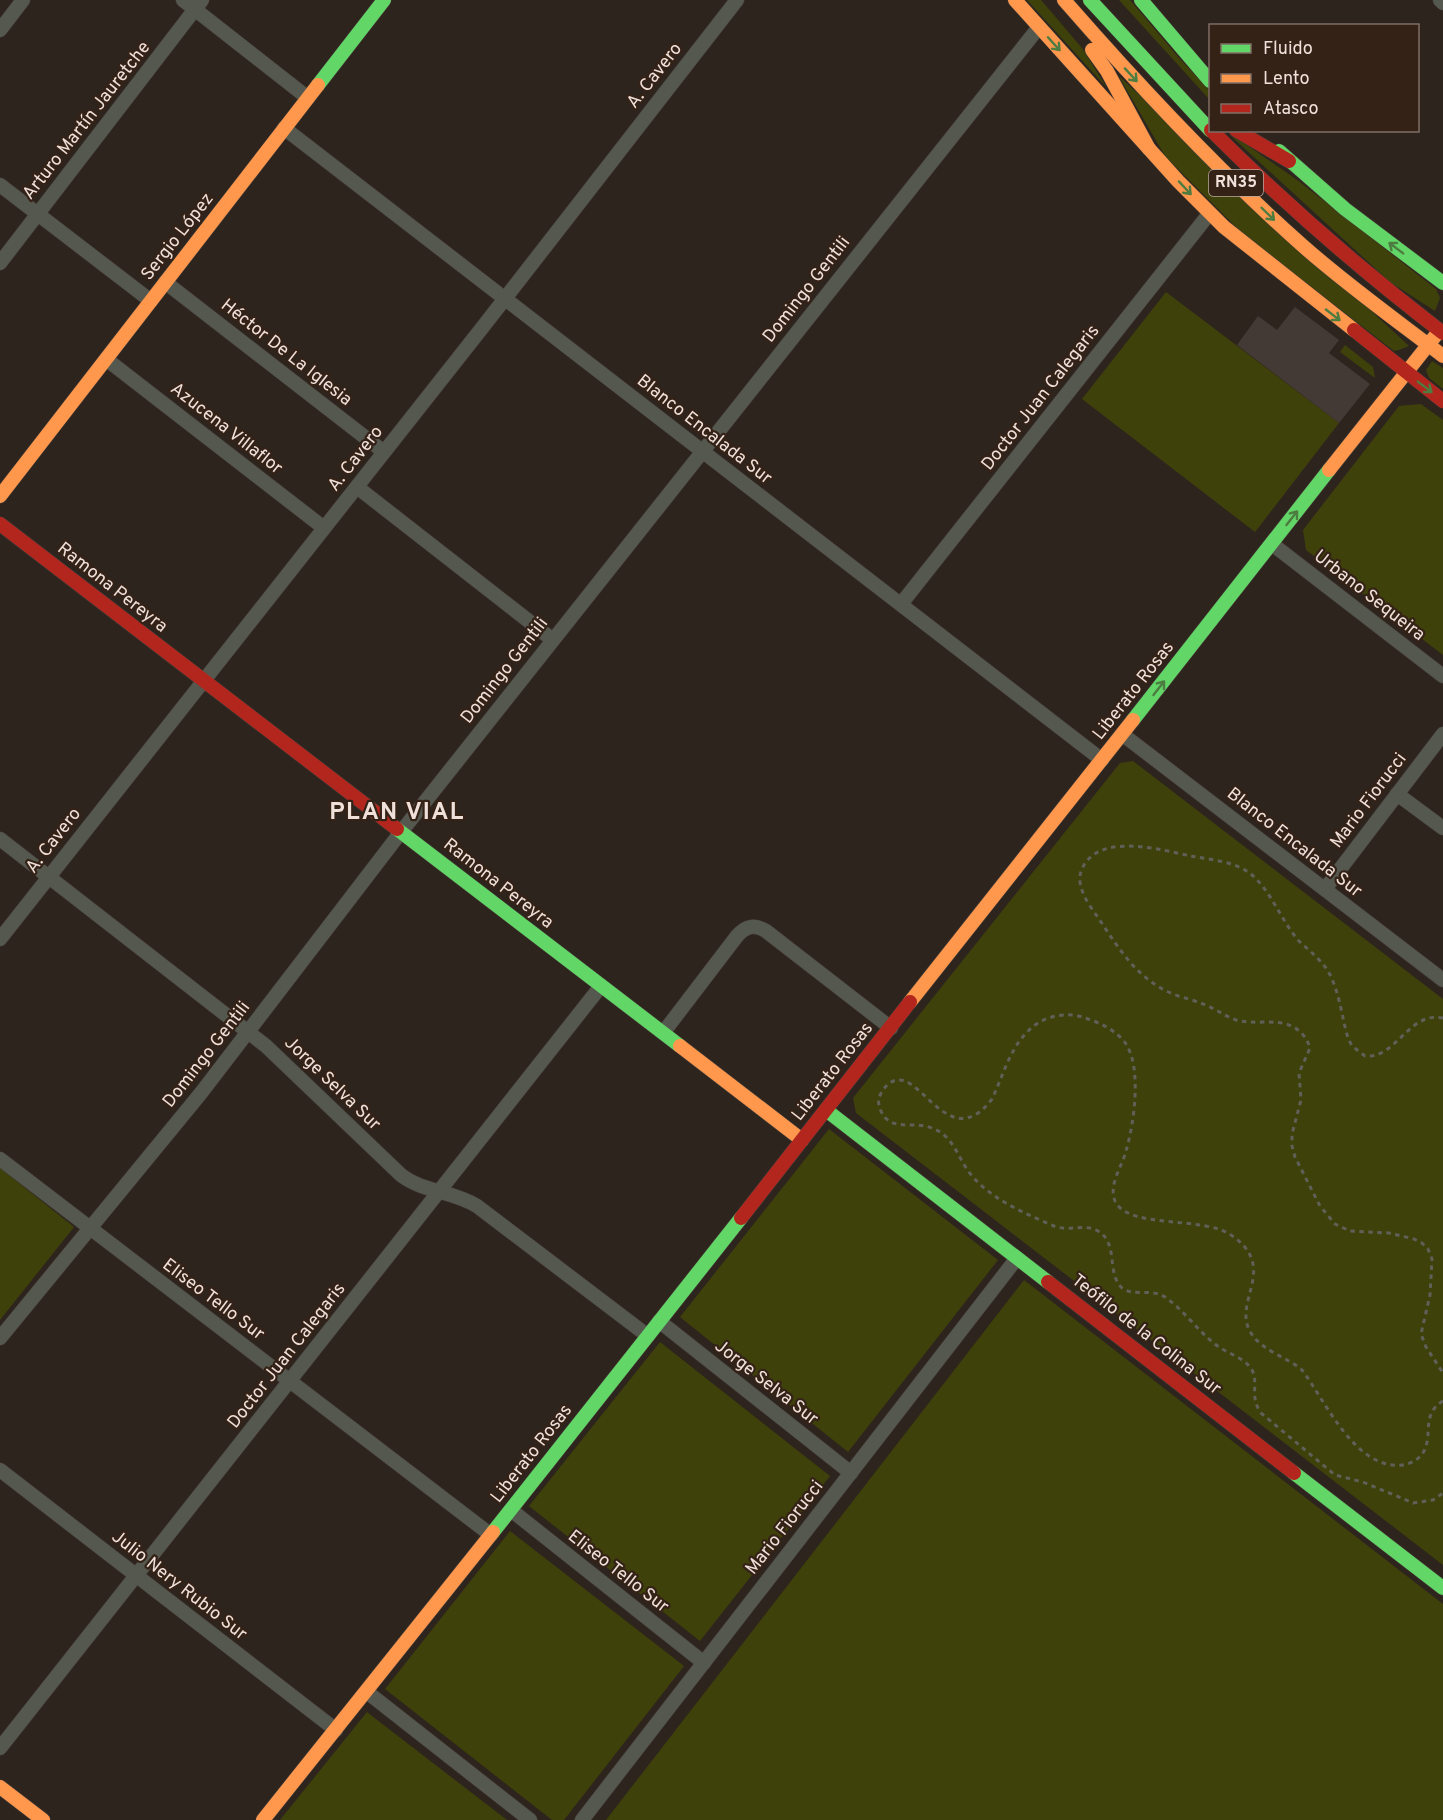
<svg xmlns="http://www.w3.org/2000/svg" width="1443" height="1820" font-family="Overpass,sans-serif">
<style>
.green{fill:#3e410a}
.building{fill:#433a35}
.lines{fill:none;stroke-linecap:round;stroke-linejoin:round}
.street-casing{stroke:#473f3a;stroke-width:15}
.fast-casing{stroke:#473f3a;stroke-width:15}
.slow-casing{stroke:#473f3a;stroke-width:15}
.jam-casing{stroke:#473f3a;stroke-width:15}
.path{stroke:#606058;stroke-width:3;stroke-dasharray:4.5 4.5;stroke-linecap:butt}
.street{stroke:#55584e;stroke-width:14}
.fast{stroke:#63d668;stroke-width:14}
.slow{stroke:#ff974d;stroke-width:14}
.jam{stroke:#b3261e;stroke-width:14}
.oneway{stroke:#4c7c40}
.labels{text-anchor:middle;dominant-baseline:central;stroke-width:4.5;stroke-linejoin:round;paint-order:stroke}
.shield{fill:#352217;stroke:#b7a8a0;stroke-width:1.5}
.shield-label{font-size:16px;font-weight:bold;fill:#efe1da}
.street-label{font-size:18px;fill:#efe1da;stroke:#352217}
.district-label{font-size:24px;font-weight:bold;letter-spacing:1.5px;fill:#efe1da;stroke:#352217}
</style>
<rect width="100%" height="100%" fill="#2e241e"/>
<!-- green -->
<g class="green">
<path d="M1027,0h14l41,48 25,40z"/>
<path d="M1119,0h11l50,59 30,32v9z"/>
<path d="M1118,75l291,271 -10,4 -5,1 -150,-116 -79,-79z"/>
<path d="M1234,136l66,46 136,107 4,9 -5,13 -45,-29 -158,-145z"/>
<path d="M1166,292l173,131 -84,109 -173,-133z"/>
<path d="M1345,345l28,22 2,11 -35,-26z"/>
<path d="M1432,361l11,7v21l-14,-11 -3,-8z"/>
<path d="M1421,404l22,16v235l-137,-105 -3,-20 96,-124z"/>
<path d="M1133,761l310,238v566l-587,-452 -3,-15 267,-335z"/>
<path d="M829,1129l169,131 -150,192 -168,-135z"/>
<path d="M0,1168l74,59 -74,93z"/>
<path d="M1024,1280l419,324v216h-837z"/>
<path d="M660,1342l170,134 -130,165 -171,-135z"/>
<path d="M510,1531l174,135 -120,154h-12l-167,-131z"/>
<path d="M367,1712l14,11 126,97h-227z"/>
</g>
<!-- building -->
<path class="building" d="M1295,307l44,33 -10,13 41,31 -31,39 -102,-78 21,-29 19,14z"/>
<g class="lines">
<defs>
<g id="street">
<path d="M183,0l125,98"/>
<path d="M1440,0l3,3"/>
<path d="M0,30l23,-30"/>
<path d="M284,128l818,632"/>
<path d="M0,185l151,116"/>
<path d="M0,263l202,-263"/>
<path d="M165,282l219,170"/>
<path d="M106,359l218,169"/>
<path d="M357,487l196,153"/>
<path d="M1272,544l171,132"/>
<path d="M901,604l308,-390"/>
<path d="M1122,734l321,246"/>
<path d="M1397,794l46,34"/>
<path d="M0,839l266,207 135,129c22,17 52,16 76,31l171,130"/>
<path d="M1325,889l118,-155"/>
<path d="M0,939l482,-611 255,-328"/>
<path d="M663,1033l74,-97c9,-10 17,-12 29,-5l125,97"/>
<path d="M0,1159l491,376"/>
<path d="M659,1321l192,152"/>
<path d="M0,1338l201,-245 200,-261 638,-805"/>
<path d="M0,1470l336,260"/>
<path d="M511,1510l193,153"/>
<path d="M367,1692l163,128"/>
<path d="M0,1748l601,-762"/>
<path d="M582,1820l435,-562"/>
</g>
<g id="fast">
<path d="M1090,0l120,130"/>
<path d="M1141,0l69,81"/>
<path d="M318,85l66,-85"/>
<path d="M1279,151l66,58 98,74"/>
<path d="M1133,720l196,-250"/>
<path d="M397,829l283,217"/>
<path d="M826,1110l222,172"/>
<path d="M1294,1473l149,115"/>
<path d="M493,1532l248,-314"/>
</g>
<g id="slow">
<path d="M1015,0l163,181 46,46 130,103"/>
<path d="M1064,0c75,86 153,170 239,246 44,39 93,74 140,110"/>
<path d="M1092,50l15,21 42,78"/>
<path d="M1329,470l107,-135"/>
<path d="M0,496l318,-411"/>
<path d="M910,1002l223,-282"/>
<path d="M680,1046l122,94"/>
<path d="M0,1787l43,33"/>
<path d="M263,1820l230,-288"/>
</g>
<g id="jam">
<path d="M1211,130c73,73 150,140 232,203"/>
<path d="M1236,130l53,31"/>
<path d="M1354,330l89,71"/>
<path d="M0,524l397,305"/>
<path d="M741,1218l169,-216"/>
<path d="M1048,1282l246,191"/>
</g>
</defs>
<!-- street casing -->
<use href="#street" class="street-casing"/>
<!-- fast casing -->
<use href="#fast" class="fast-casing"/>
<!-- slow casing -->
<use href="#slow" class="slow-casing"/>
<!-- jam casing -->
<use href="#jam" class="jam-casing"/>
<!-- path -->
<g class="path">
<path d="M1443,1018c-35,-7 -46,41 -78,38l-13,-10 -4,-8c-6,-20 -8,-42 -17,-61 -7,-16 -21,-25 -33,-37 -17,-20 -27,-49 -47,-66 -17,-13 -40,-14 -60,-18 -29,-6 -88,-23 -107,9 -3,5 -5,11 -4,17 2,15 13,28 21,40 20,30 38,58 72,72 10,4 21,6 30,10 12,4 21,12 33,16 17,5 38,-1 53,5 11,4 18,13 21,23l-11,25 2,27 -9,34v12l3,11 25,49 15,18 15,7 39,2 25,6 8,4 6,6 4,10 -2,36 -9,39 5,13 17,26"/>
<path d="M1443,1401c-22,13 -10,33 -19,50 -4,8 -13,13 -22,14 -47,5 -77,-65 -100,-95 -15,-13 -40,-19 -51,-37 -20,-31 29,-65 -20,-98 -27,-19 -99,-6 -115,-32 -9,-17 6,-36 10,-52 8,-27 16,-82 0,-107 -9,-13 -25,-21 -41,-26 -15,-6 -34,-3 -47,5 -27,18 -33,49 -46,76 -45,59 -73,-37 -102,-16 -5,3 -9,9 -11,15 -1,4 0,9 2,13 8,19 28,12 44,15 9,2 17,6 23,13 10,11 14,26 25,38 20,23 53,37 81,49 15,6 30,-3 44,5 21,12 8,42 24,57 12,9 29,0 43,9 20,14 34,36 54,50 10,7 26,11 33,23 7,14 -3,26 9,43l74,62 28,7 50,21 20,-3 10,-7"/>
</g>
<!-- street -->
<use href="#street" class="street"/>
<!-- fast -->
<use href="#fast" class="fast"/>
<!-- slow -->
<use href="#slow" class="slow"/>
<!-- jam -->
<use href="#jam" class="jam"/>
</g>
<!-- one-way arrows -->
<defs><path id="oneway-shaft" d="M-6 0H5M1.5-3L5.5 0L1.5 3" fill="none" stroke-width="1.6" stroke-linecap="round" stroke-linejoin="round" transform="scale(1.5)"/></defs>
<g class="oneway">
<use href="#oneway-shaft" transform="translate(1054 44) rotate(48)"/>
<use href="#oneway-shaft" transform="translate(1131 75) rotate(47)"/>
<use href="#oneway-shaft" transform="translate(1185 188) rotate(47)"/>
<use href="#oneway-shaft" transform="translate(1268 214) rotate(44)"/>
<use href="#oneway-shaft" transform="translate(1396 248) rotate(-143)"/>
<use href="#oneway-shaft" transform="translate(1333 315) rotate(38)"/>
<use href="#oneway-shaft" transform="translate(1425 387) rotate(37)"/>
<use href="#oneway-shaft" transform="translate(1292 518) rotate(-52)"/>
<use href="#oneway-shaft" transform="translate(1159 688) rotate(-52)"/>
</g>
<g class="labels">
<!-- shield labels -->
<rect class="shield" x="1209" y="170" width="54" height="26" rx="4.5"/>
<g class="shield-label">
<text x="1236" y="183">RN35</text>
</g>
<!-- street labels -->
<g class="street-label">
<text transform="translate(655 76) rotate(-52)">A. Cavero</text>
<text transform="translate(87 121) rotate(-52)">Arturo Martín Jauretche</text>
<text transform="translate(178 237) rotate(-52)">Sergio López</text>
<text transform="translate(807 290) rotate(-52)">Domingo Gentili</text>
<text transform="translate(286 353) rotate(38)">Héctor De La Iglesia</text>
<text transform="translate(1041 398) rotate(-52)">Doctor Juan Calegaris</text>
<text transform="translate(226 429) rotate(38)">Azucena Villaflor</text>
<text transform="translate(704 430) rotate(38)">Blanco Encalada Sur</text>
<text transform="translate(356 459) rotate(-52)">A. Cavero</text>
<text transform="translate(112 588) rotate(38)">Ramona Pereyra</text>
<text transform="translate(1369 596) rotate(38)">Urbano Sequeira</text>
<text transform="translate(505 671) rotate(-52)">Domingo Gentili</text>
<text transform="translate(1134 691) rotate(-52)">Liberato Rosas</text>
<text transform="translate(1369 801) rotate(-53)">Mario Fiorucci</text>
<text transform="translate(54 841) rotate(-52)">A. Cavero</text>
<text transform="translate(1294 843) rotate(38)">Blanco Encalada Sur</text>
<text transform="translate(498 884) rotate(38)">Ramona Pereyra</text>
<text transform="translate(207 1055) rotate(-52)">Domingo Gentili</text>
<text transform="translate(833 1072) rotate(-52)">Liberato Rosas</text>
<text transform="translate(332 1084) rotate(44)">Jorge Selva Sur</text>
<text transform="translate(213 1300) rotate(37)">Eliseo Tello Sur</text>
<text transform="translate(1146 1335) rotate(38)">Teófilo de la Colina Sur</text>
<text transform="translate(287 1356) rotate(-52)">Doctor Juan Calegaris</text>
<text transform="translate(766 1383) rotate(38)">Jorge Selva Sur</text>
<text transform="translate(532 1454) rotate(-52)">Liberato Rosas</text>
<text transform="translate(785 1528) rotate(-52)">Mario Fiorucci</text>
<text transform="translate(618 1572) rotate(38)">Eliseo Tello Sur</text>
<text transform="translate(179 1586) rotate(38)">Julio Nery Rubio Sur</text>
</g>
<!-- district labels -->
<g class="district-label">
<text x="397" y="813">PLAN VIAL</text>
</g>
</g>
<!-- legend -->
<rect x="1209" y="24" width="210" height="108" fill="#352217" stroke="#7f6e65" stroke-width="1.5"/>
<rect x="1221" y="44" width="30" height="9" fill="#63d668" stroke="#7f6e65" stroke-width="1.5"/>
<text x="1263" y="54" font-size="18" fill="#efe1da">Fluido</text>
<rect x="1221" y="74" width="30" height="9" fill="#ff974d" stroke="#7f6e65" stroke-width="1.5"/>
<text x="1263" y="84" font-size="18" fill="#efe1da">Lento</text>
<rect x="1221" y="104" width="30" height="9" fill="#b3261e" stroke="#7f6e65" stroke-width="1.5"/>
<text x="1263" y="114" font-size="18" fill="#efe1da">Atasco</text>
</svg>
